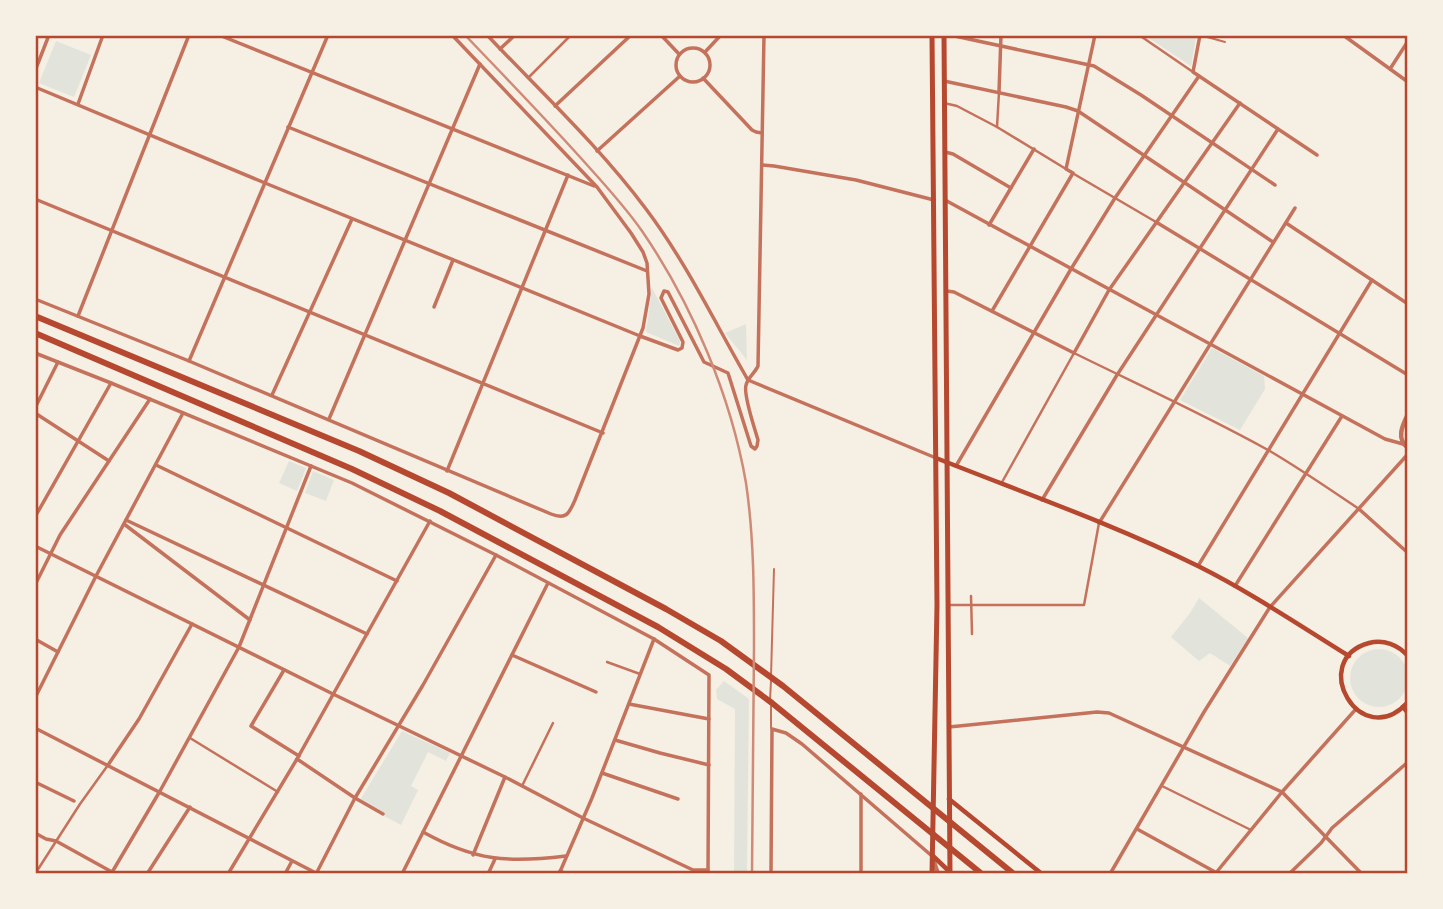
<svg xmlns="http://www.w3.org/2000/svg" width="1443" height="909" font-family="Inter,sans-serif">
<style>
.green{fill:#e2e4dc}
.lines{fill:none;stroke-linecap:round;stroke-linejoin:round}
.service{stroke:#c5725c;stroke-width:2}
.pedestrian{stroke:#c5725c;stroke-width:2.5}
.minor{stroke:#c5725c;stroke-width:3.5}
.tertiary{stroke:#c5725c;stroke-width:4.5}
.secondary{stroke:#b5482f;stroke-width:4.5}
.primary{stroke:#b5482f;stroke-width:5}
.motorway{stroke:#b5482f;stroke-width:6}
.rail{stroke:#cf8b77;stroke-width:2.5}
.neatline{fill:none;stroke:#b5482f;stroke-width:2.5}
</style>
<rect width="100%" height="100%" fill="#f6efe4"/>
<!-- green -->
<g class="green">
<path d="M1144,35h39l13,3 -5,28z"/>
<path d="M56,41l35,14 -17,42 -35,-14z"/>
<path d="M652,288l28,53 -1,5 -33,-14z"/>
<path d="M746,324l1,36 -22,-27z"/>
<path d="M1212,348l52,28 1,13 -25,41 -60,-30z"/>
<path d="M289,461l17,7 -9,23 -18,-8z"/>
<path d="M313,471l21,9 -8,21 -21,-8z"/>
<path d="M1199,598l49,40 -18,28 -20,-13 -11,8 -28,-24 19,-24z"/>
<circle cx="1379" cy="678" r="29"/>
<path d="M724,681l25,18 -2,175h-13l1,-165 -18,-10 -1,-9z"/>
<path d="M402,731l48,22 -4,8 -18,-9 -17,34 7,4 -17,35 -17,-9 1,-3 -25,-13z"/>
</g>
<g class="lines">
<!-- service -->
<g class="service">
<path d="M1200,35l25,7"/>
<path d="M771,676l3,-107"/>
<path d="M770,700l1,-19"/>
<path d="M771,706v22"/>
</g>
<!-- pedestrian -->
<g class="pedestrian">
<path d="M1139,35l54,37"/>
<path d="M528,78l42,-42 -1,-1"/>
<path d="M944,103l13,3 40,21 69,42"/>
<path d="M997,127l2,-35"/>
<path d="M1074,174l82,48"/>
<path d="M1001,484l73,-131c65,32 131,62 194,97 31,18 61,39 91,59"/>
<path d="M971,596l1,38"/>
<path d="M950,605h134l15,-82"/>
<path d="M607,662l33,12"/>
<path d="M190,738l88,54"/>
<path d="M522,786l31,-63"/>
<path d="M1162,786l89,44"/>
<path d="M35,874l45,-70 28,-39"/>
</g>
<!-- minor -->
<g class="minor">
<path d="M219,35l375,151"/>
<path d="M487,35c54,57 112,111 159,174 40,53 69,114 102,171"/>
<path d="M661,35l18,19"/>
<path d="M950,35l144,31 47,29 134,90"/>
<path d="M1200,35l-7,37 124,83"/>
<path d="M1343,35l65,47"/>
<circle cx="693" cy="65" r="17"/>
<path d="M500,49l15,-14"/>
<path d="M705,52l16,-17"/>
<path d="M1390,69l18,-28"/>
<path d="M35,71l14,-36"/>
<path d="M703,78l49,52 4,2 6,1"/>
<path d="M944,81l122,26 12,4 195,131"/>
<path d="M35,87l230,96 375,153 38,14 4,-2 1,-6 -22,-44 3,-7 4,1 36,70 24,11 23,73 4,3 2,-3 1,-6c-3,-11 -15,-45 -12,-55 2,-8 9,-12 12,-19l6,-331"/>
<path d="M999,92l2,-57"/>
<path d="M78,104l25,-69"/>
<path d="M555,106l76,-71"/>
<path d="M288,127l359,144"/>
<path d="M597,151l83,-75"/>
<path d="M945,152l8,2 58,34"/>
<path d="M762,165l12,1 82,14 78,20"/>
<path d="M35,199l568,234"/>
<path d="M945,200l440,239 18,5"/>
<path d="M1156,222l252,153"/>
<path d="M1286,223l122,81"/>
<path d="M989,225l45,-76"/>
<path d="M947,291l7,1 120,61 35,-63 131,-187"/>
<path d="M35,299l154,62 362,153c15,6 18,0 24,-14l68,-172 6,-34 -2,-31 -4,-11 -12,-19 -34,-46 -145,-152"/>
<path d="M434,307l19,-47"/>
<path d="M992,311l81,-138 -7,-4 29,-134"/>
<path d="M78,316l111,-281"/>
<path d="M35,353l76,30 241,100 144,72 158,84 55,36 -1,199"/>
<path d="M189,361l139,-326"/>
<path d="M748,380l188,78"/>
<path d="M272,395l80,-176"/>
<path d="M35,408l23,-46"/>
<path d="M35,413l74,48"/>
<path d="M329,419l151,-355"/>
<path d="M156,465l241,116"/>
<path d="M956,466l115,-197 44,-71 84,-122"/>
<path d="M447,471l121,-296"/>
<path d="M1042,500l75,-125 161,-246"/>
<path d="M1359,509l49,44"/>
<path d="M35,517l76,-134"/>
<path d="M126,520l241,114"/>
<path d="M1099,523l196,-315"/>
<path d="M124,524l126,96"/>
<path d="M1408,543v-1"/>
<path d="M35,546l298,148 172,83 78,41 110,52h15"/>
<path d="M1198,566l174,-286"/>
<path d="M35,585l25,-50 90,-136"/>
<path d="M1235,586l107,-170"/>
<path d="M35,639l23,13"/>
<path d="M512,655l84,37"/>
<path d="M284,670l-33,56 48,30"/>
<path d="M35,698l61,-122 87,-163"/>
<path d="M629,704l80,15"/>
<path d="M949,727l148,-15 12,1 173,79 80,82"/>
<path d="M35,728l281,145"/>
<path d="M615,740l45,13 49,12"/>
<path d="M297,759l58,39 28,16"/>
<path d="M108,765l31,-46 53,-95"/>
<path d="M602,773l76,26"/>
<path d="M35,782l39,19"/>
<path d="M861,794v80"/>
<path d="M1137,829l80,44"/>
<path d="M423,832c52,29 85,31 143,24"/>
<path d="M35,833l11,6 10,2 56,31"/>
<path d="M473,855l32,-78"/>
<path d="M560,871l7,3"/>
<path d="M111,874l49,-83 79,-144 72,-181"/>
<path d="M147,874l43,-67"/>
<path d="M228,874l69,-115 133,-238"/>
<path d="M285,874l7,-13"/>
<path d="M316,874l39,-76 68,-113 73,-130"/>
<path d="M402,874l146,-291"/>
<path d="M488,874l7,-15"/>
<path d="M559,874l33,-76 62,-159"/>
<path d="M771,874l1,-145 14,4 16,11 130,112"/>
<path d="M1110,874l94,-162 66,-105 138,-153"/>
<path d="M1215,874l67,-82 74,-83"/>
<path d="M1289,874l32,-31 11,-15 76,-66"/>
</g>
<!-- tertiary -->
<g class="tertiary">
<path d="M1408,414c-6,12 -12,25 0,34"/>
<path d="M934,862l4,12"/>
</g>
<!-- secondary -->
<g class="secondary">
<path d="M936,458c88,35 177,66 262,108 52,26 101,59 151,90"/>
<path d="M1408,656c-10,-11 -24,-17 -39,-13 -62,17 -8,111 39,59"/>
<path d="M1403,707l5,6"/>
<path d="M949,799l93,75"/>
<path d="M933,856l19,18"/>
</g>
<!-- primary -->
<g class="primary">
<path d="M944,35l6,839"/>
<path d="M932,874l5,-269 -5,-570"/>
</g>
<!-- motorway -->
<g class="motorway">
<path d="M35,316l324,135 90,42 217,116 55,32 62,45 231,188"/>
<path d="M35,333l317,136 88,42 218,116 68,42 46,34 210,171"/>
</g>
<!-- rail -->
<path class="rail" d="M465,35c41,43 83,86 123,131 19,21 38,42 54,65 50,73 89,165 104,252 8,54 8,109 8,164 0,76 -2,151 -2,227"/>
</g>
<!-- border -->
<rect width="1443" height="909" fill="none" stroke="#f6efe4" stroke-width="74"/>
<rect x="37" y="37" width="1369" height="835" class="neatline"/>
</svg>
